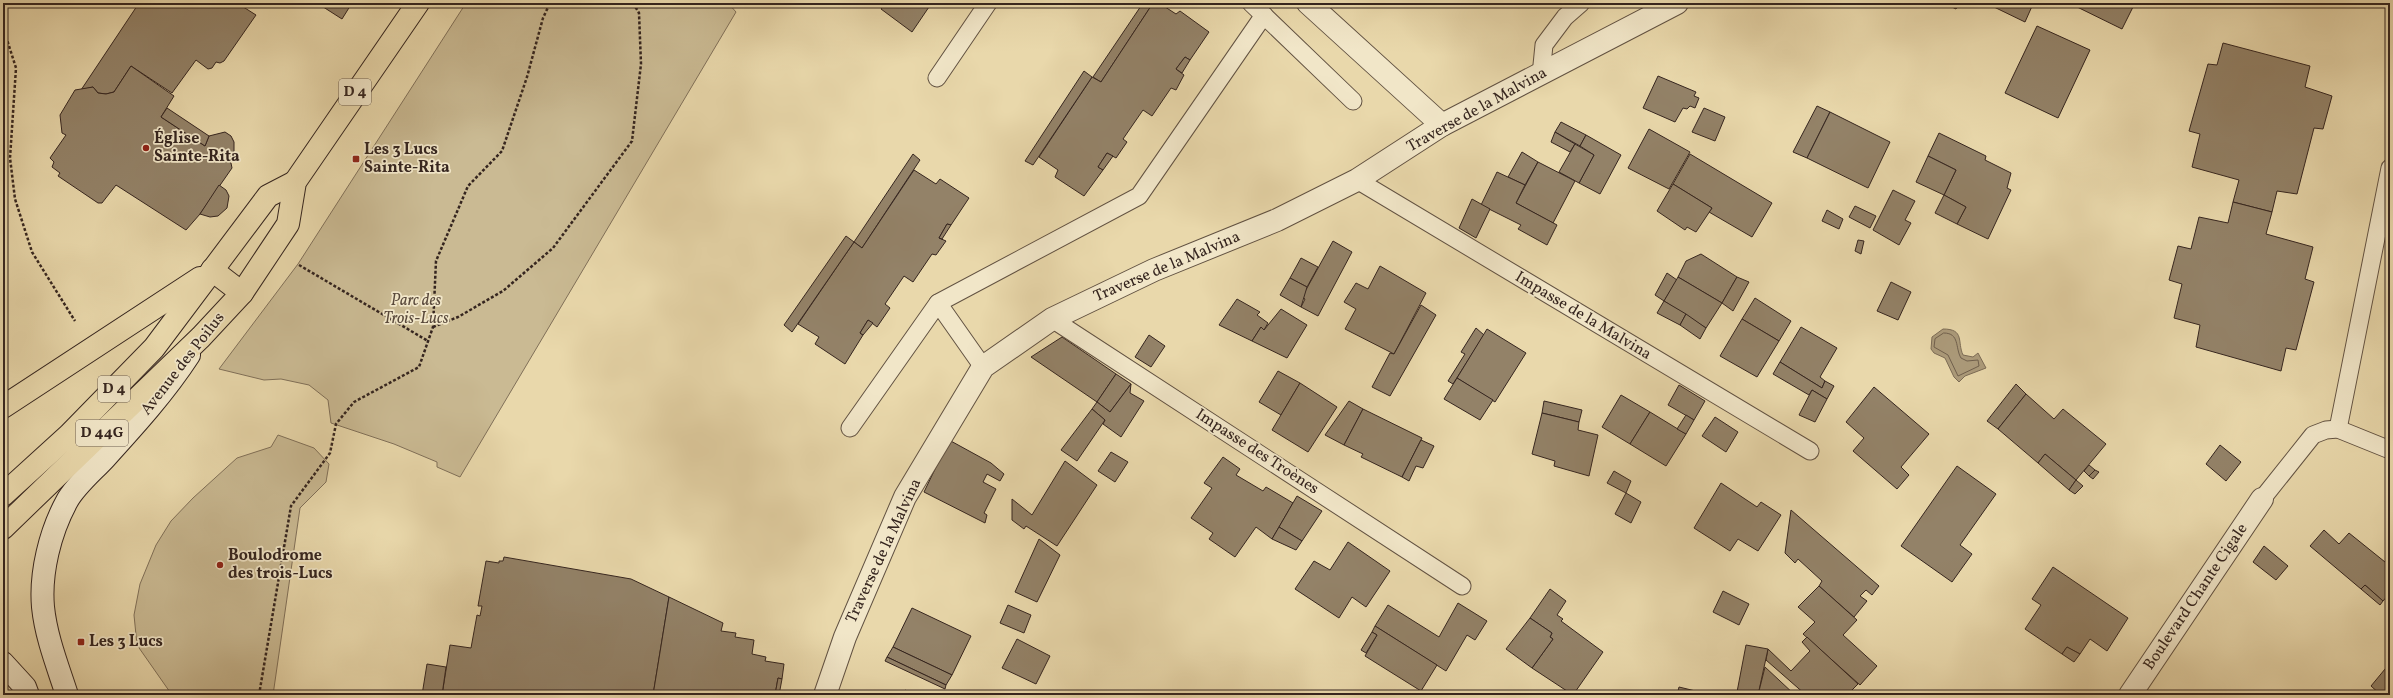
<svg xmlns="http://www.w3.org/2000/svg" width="2393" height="698" font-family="Vollkorn,serif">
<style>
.green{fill:#caba93;stroke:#807059}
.water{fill:#ac9b7b;stroke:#7c6c56}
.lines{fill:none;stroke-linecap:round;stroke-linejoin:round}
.shore{stroke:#70604d;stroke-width:1}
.building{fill:#938268;stroke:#35251f}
.lane-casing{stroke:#625242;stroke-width:19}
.street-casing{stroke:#625242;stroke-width:24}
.secondary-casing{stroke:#35251f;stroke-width:24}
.primary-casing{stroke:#35251f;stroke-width:24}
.path{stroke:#35251f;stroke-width:2.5;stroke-dasharray:3 2;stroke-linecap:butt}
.lane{stroke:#f1e6c8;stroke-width:17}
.street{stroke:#f1e6c8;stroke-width:22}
.secondary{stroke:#f1e6c8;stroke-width:22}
.primary{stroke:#e9d8ab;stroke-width:22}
.poi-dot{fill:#8f2418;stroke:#f1e6c8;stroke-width:1.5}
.labels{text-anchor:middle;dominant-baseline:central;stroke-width:3.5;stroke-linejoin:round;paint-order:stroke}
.shield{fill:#f1e6c8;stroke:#6d5f52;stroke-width:1}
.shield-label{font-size:15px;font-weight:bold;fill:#35251f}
.street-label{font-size:16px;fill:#35251f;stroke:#f1e6c8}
.poi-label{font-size:16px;font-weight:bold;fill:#35251f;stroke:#f1e6c8;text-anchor:start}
.park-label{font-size:16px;font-style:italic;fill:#5a4a3c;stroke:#f1e6c8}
</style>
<rect width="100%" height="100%" fill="#e9d8ab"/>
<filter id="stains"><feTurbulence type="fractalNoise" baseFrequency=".005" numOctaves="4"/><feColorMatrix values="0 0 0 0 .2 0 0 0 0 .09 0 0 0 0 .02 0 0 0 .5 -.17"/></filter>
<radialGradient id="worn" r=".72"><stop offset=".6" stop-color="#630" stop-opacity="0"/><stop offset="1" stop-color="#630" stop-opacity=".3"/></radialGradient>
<!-- green -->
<g class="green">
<path d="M466,3h262l8,9 -276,465 -23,-10v-5l-43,-18 -63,-21 -3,-23 -19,-15 -28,-6 -17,1 -45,-11 79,-105z"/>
<path d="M278,435l36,13 15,16 -3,18 -26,26 -27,187h-101l-35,-50 -3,-30 6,-31 16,-39 15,-24 22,-23 44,-40 34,-11z"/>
</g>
<!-- water -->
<path class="water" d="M1943,329c22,0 14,13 20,26l10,2 5,-4 8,15 -21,8 -6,6 -5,-5 -9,-19 -11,-5 -3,-4 1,-12z"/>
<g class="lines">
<!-- shore -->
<path class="shore" d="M1944,333c16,0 11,15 17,25l6,3 11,-1 1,6 -21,10 -10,-21 -14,-8 1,-8z"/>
</g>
<!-- building -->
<g class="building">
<path d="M139,3h98l19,12 -32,46 -4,2 -4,-1 -4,6 -4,1 -12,-9 -24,33 -41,-27 -17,26 -8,2 -8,-1 -5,-6 -12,3z"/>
<path d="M317,3h35l-10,16z"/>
<path d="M881,3h48l2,1 -19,28 -31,-23 3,-4z"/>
<path d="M1143,3h10l-52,79 -8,-5z"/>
<path d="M1153,3h6l17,11 4,-3 29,21 -19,28 -5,-3 -9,12 8,6 -8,15 -5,-2 -19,28 -9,-6 -20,29 4,3 -11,16 -9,-5 -9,14 5,3 -19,26 -29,-19 3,-7 -19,-13 53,-80 9,5z"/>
<path d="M1944,3h16l-4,6z"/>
<path d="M1996,3h34l3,1 -8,18 -31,-15z"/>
<path d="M2069,3h66l-13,26z"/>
<path d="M2037,26l53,24 -32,68 -53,-25z"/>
<path d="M2223,43l87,23 -5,21 27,9 -9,33 -9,-1 -17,66 -20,-3 -5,21 -39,-10 6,-22 -47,-13 8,-33 -11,-3 19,-67 9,1z"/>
<path d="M1185,57l5,3 -8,13 -6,-4z"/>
<path d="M131,66l43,30 -13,21 44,29 4,-10 16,-4 6,4 3,6v9l-7,10 4,2 1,5 -32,46 -14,16 -70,-45 -14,18h-4l-40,-27 2,-3 -8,-6 2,-5 -4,-4 16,-23 -4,-2 -2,-18 15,-25 18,-3 5,6 8,1 8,-2z"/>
<path d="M1084,71l8,6 -59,88 -8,-4z"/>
<path d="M1658,76l38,16 -2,4 5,2 -4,10 -5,-2 -3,3 -4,-1 -8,14 -32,-14z"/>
<path d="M1817,106l13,6 -23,46 -14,-6z"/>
<path d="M167,108l42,28 -4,10 -44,-29z"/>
<path d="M1704,108l21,9 -10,24 -23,-9z"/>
<path d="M1830,112l60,30 -22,46 -61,-30z"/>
<path d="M1561,122l25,13 -6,11 -25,-14z"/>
<path d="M1649,129l41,23 -21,37 -41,-21z"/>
<path d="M1555,132l20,12 -5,8 -19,-10z"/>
<path d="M1939,133l47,23 -1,4 26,13 -4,15 4,2 -23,49 -31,-15 9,-17 -22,-12 12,-25 -28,-14z"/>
<path d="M1586,135l35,20 -21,39 -21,-11 15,-28 -14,-9z"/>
<path d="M1575,144l19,11 -15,28 -20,-11z"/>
<path d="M1522,152l16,10 -13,23 -17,-8z"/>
<path d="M1107,153l6,3 -10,14 -5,-3z"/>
<path d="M913,154l7,6 -58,88 -8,-6z"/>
<path d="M1690,154l82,49 -20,34 -43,-25 3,-4 -39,-24z"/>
<path d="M1928,156l28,14 -12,25 -28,-13z"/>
<path d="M1538,162l37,19 -22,42 -37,-20z"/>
<path d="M914,170l22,14 4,-5 29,19 -18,27 -4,-1 -8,14 7,3 -10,14 -4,-1 -19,28 -9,-6 -19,28 5,4 -13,19 -9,-7 -8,13 3,2 -18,29 -30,-20 4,-7 -21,-13 56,-82 8,6z"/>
<path d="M1497,172l28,13 -9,18 41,22 -10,20 -29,-16 3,-4 -40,-20z"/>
<path d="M1673,184l39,24 -16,24 -9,-5 -2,3 -28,-19z"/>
<path d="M219,185l7,5 3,6 -2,12 -9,8 -8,1 -10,-3z"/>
<path d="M1893,190l22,11 -10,19 6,3 -12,22 -26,-15z"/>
<path d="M1944,195l22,12 -9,17 -22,-11z"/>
<path d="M1472,199l18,10 -14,29 -17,-10z"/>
<path d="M2233,202l39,10 -6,22 47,13 -8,32 9,3 -18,68 -10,-2 -5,23 -85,-24 4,-22 -26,-7 8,-34 -13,-4 9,-34 13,3 8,-32 29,6z"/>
<path d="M1855,206l21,10 -6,12 -21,-11z"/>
<path d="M1827,210l16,9 -4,10 -17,-8z"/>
<path d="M947,224l4,1 -9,14 -3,-1z"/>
<path d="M846,236l8,6 -62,90 -8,-7z"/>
<path d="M1858,240l6,1 -3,13 -6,-3z"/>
<path d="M1333,241l19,11 -34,64 -17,-9 4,-8 -3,-2z"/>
<path d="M1701,254l36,23 -15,26 -44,-26 8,-16z"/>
<path d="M1301,258l17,9 -11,20 -17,-9z"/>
<path d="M1380,266l46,27 -32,61 -49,-25 11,-20 -12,-7 12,-19 12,6z"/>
<path d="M1667,273l10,7 -13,21 -9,-6z"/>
<path d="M1678,277l44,26 -16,25 -42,-27z"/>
<path d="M1737,277l12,5 -16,29 -11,-8z"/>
<path d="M1290,278l17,9 -6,20 -21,-12z"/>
<path d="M1891,282l20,10 -13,28 -21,-9z"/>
<path d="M1755,298l36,23 -12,20 -37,-22z"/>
<path d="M1237,299l23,13 -3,3 11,8 -4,7 -3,-3 -9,14 -33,-16z"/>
<path d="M1664,301l22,13 -6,11 -23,-12z"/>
<path d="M1421,305l15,10 -46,81 -18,-9 18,-34 4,1z"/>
<path d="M1281,309l26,16 -20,33 -35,-17 9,-14 3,3z"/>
<path d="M1686,314l20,14 -6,11 -20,-14z"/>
<path d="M1742,319l37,22 -22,36 -37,-21z"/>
<path d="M868,320l5,3 -10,12 -3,-2z"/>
<path d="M1801,327l36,21 -17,29 5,4 -3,7 -42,-26z"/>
<path d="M1476,328l8,7 -31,49 -5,-3 17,-27 -4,-2z"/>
<path d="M1487,329l39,24 -31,49 -38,-24z"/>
<path d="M1149,335l16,11 -14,21 -16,-10z"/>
<path d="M1062,337l54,37 -19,28 -66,-45z"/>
<path d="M1780,362l42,26 3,-7 9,5 -7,13 -15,-9 -3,5 -36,-21z"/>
<path d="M1278,371l22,12 -19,32 -22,-13z"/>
<path d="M1116,374l15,10 -21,28 -13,-10z"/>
<path d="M1457,378l36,22 -13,20 -36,-21z"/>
<path d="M1300,383l37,24 -29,45 -36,-22z"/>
<path d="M1131,384l-1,9 14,8 -23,36 -18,-13 2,-4 -13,-11 5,-7 13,10z"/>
<path d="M2016,384l10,10 -28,35 -11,-8z"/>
<path d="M1679,385l26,16 -11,19 -26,-15z"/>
<path d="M1874,387l55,47 -28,33 8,8 -12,14 -44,-38 11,-13 -18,-16z"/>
<path d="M1812,390l15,9 -12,23 -16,-7z"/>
<path d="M2026,394l28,25 9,-10 43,35 -30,36 -31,-26 -7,9 -40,-34z"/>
<path d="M1621,395l29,17 -20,32 -28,-17z"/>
<path d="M1349,401l14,8 -19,36 -19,-10z"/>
<path d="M1544,401l38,9 -3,12 -37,-9z"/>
<path d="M1092,409l13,11 -28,41 -16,-11z"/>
<path d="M1363,409l59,29 -20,39 -41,-20 2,-3 -19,-9z"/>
<path d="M1650,412l36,22 -20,32 -36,-22z"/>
<path d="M1542,413l37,9 -1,8 20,5 -9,41 -35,-10 1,-5 -23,-7z"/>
<path d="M1686,415l8,5 -8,14 -9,-5z"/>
<path d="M1715,417l23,15 -12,20 -24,-16z"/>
<path d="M949,440l42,23 13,11 -4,7 -13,-7 -4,8 13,7 -12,24 3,2 -2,8 -61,-31z"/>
<path d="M1421,440l13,6 -11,22 -7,-2 -7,15 -7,-4z"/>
<path d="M2220,445l21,17 -15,19 -20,-17z"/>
<path d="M1111,452l17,10 -13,20 -17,-11z"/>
<path d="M2045,454l31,26 -7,10 -31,-27z"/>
<path d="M1223,457l17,12 -4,6 27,16 3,-4 27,16 -21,36 -16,-12 -21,30 -26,-18 4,-6 -22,-15 21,-30 -8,-5z"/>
<path d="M1065,461l32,24 -40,61 -31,-20 -2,3 -12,-9v-21l20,16z"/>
<path d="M2089,465l6,5 -6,6 -5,-5z"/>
<path d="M1957,466l39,28 -36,51 12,9 -20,28 -51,-36z"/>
<path d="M2095,470l4,2 -6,7 -4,-3z"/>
<path d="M1614,471l17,10 -5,12 -19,-10z"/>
<path d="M2076,480l7,6 -8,8 -6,-4z"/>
<path d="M1721,483l36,24 4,-5 20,13 -23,36 -20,-12 -8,12 -36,-23z"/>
<path d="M1626,493l15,9 -10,21 -16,-9z"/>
<path d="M1297,496l25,15 -20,30 -23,-14z"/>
<path d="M1791,510l88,76 -7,9 -6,-5 -6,6 7,5 -13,16 -35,-31 3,-5 -24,-22 -3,4 -10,-10z"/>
<path d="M1279,527l23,14 -6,9 -24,-11z"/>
<path d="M2324,530l15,14 10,-11 41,33v27l-7,8 -18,-16 -4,4 -51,-43z"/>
<path d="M1039,539l21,16 -23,47 -22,-10z"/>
<path d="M1348,542l42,29 -24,36 -14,-10 -13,21 -44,-29 19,-28 16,9z"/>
<path d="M2264,546l24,20 -12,14 -23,-18z"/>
<path d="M504,557l127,22 38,18 -16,98h-211l8,-50 21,3 6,-33 3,1 2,-10h-4l8,-45 13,2v-2h4z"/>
<path d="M2053,567l75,51 -21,33 -17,-12 -10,15 -13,-7 -5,7 -37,-25 16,-24 -9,-6z"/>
<path d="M2365,585l18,16 -3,4 -19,-16z"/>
<path d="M1819,586l38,34 -14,15 34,31 -17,19 -57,-51 12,-12 -17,-15z"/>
<path d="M1550,589l16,12 -9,14 6,4 -2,2 42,31 -30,43 -41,-27 21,-29 -3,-2 2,-4 -22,-15z"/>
<path d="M1723,591l26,13 -10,21 -26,-13z"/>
<path d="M669,597l54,26 -2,8 15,2 -1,4 19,3 -2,14 14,3 -1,4 19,3 -2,15 -4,-1 -3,17h-122z"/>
<path d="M1458,603l29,18 -12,19 -8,-5 -21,36 -71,-45 13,-21 51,32z"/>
<path d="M1008,605l23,10 -7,18 -24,-10z"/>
<path d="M912,608l59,28 -19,39 -59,-28z"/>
<path d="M1530,618l22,15 -2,4 3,2 -21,29 -26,-19z"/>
<path d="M1375,626l62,39 -16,26 -56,-35 12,-21 -5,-3z"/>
<path d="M1372,632l5,3 -11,18 -5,-3z"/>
<path d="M1807,637l51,47 -11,11h-41l-40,-35 2,-11 23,22 19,-20 -8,-9z"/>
<path d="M1017,639l33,17 -14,28 -34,-16z"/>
<path d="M1746,645l22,4 -10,46 -21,-3z"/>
<path d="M893,647l59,28 -6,10 -59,-28z"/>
<path d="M2067,647l13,7 -6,8 -12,-8z"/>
<path d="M887,657l59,28 -1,4 -60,-28z"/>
<path d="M2390,663v32h-9l-10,-9z"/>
<path d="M427,664l19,3 -4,28h-20z"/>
<path d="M1765,667l30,28h-37z"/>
<path d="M778,678l4,1 -3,16h-4z"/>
<path d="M1679,687l33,8h-35z"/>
<path d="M905,690l9,5h-11z"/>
</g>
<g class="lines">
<defs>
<g id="lane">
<path d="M1251,3l102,98"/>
<path d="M1541,75l3,-30 21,-28 16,-14"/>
<path d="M937,78l51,-75"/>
<path d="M1357,180l453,271"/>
<path d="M938,303l45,64"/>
<path d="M1052,319l410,267"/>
<path d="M850,428l88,-125 201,-107 125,-181"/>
<path d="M2338,429l52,-261"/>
<path d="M2262,499l51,-64 13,-5 12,-1 52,21"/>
</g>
<g id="street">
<path d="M1308,3l134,122"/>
<path d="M825,695l20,-58 60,-140 78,-130 69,-48 102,-49 123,-50 80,-40 85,-55 235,-122"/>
<path d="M2130,695l132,-196"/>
</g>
<g id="secondary">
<path d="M3,663l22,24 3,8"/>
<path d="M67,695c-9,-28 -21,-58 -24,-88 -3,-34 7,-75 24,-106 8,-15 26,-30 38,-43 30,-33 60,-66 84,-103"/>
</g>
<g id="primary">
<path d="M212,270l30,23"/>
<path d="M3,407l197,-129"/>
<path d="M3,495l66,-60 85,-87 114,-152 27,-14"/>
<path d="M3,528l198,-191 41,-44 46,-69 7,-42 123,-179"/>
</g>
</defs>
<!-- lane casing -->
<use href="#lane" class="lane-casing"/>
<!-- street casing -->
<use href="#street" class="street-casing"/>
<!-- secondary casing -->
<use href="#secondary" class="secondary-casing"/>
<!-- primary casing -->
<use href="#primary" class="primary-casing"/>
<!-- path -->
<g class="path">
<path d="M3,27l13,41 -6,90 5,41 17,53 43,69"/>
<path d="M299,265l129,76"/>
<path d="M433,327l25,-10 45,-26 50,-43 79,-107 9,-77 -2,-51 -6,-10"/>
<path d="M259,695l32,-189 39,-53 6,-29 18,-22 65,-35 14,-40 3,-66 32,-75 34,-35 25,-74 16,-59 7,-15"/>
</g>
<!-- lane -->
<use href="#lane" class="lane"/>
<!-- street -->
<use href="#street" class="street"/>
<!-- secondary -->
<use href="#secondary" class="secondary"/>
<!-- primary -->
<use href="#primary" class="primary"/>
</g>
<!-- markers -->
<g class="poi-dot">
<circle cx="146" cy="148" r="4"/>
<rect x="352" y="155" width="8" height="8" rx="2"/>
<circle cx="220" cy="565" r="4"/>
<rect x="77" y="638" width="8" height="8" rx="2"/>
</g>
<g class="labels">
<!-- shield labels -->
<g class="shield">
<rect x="339" y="79" width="32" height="26" rx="3"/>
<rect x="98" y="376" width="32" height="26" rx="3"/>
<rect x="76" y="420" width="52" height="26" rx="3"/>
</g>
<g class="shield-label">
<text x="355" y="92">D 4</text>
<text x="114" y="389">D 4</text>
<text x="102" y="433">D 44G</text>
</g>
<!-- street labels -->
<g class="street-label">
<text transform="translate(1477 110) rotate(-29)">Traverse de la Malvina</text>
<text transform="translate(1167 267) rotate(-23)">Traverse de la Malvina</text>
<text transform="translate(1583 316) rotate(31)">Impasse de la Malvina</text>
<text transform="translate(183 364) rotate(-52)">Avenue des Poilus</text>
<text transform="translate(1257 452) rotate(33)">Impasse des Troènes</text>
<text transform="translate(884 551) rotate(-65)">Traverse de la Malvina</text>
<text transform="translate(2196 597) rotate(-56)">Boulevard Chante Cigale</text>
</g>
<!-- poi labels -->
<g class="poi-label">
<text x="154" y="139">Église<tspan x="154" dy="18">Sainte-Rita</tspan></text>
<text x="364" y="150">Les 3 Lucs<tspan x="364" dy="18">Sainte-Rita</tspan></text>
<text x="228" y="556">Boulodrome<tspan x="228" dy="18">des trois-Lucs</tspan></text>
<text x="89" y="642">Les 3 Lucs</text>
</g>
<!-- park labels -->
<g class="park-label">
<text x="416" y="301">Parc des<tspan x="416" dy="18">Trois-Lucs</tspan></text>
</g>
</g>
<!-- margin -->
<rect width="2393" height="698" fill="none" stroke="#e9d8ab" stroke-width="16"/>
<rect x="4" y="4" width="2385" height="690" fill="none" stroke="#35251f" stroke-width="2"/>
<rect x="8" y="8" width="2377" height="682" fill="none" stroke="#35251f"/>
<rect width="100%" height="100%" filter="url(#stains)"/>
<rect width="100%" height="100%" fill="url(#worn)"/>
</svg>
